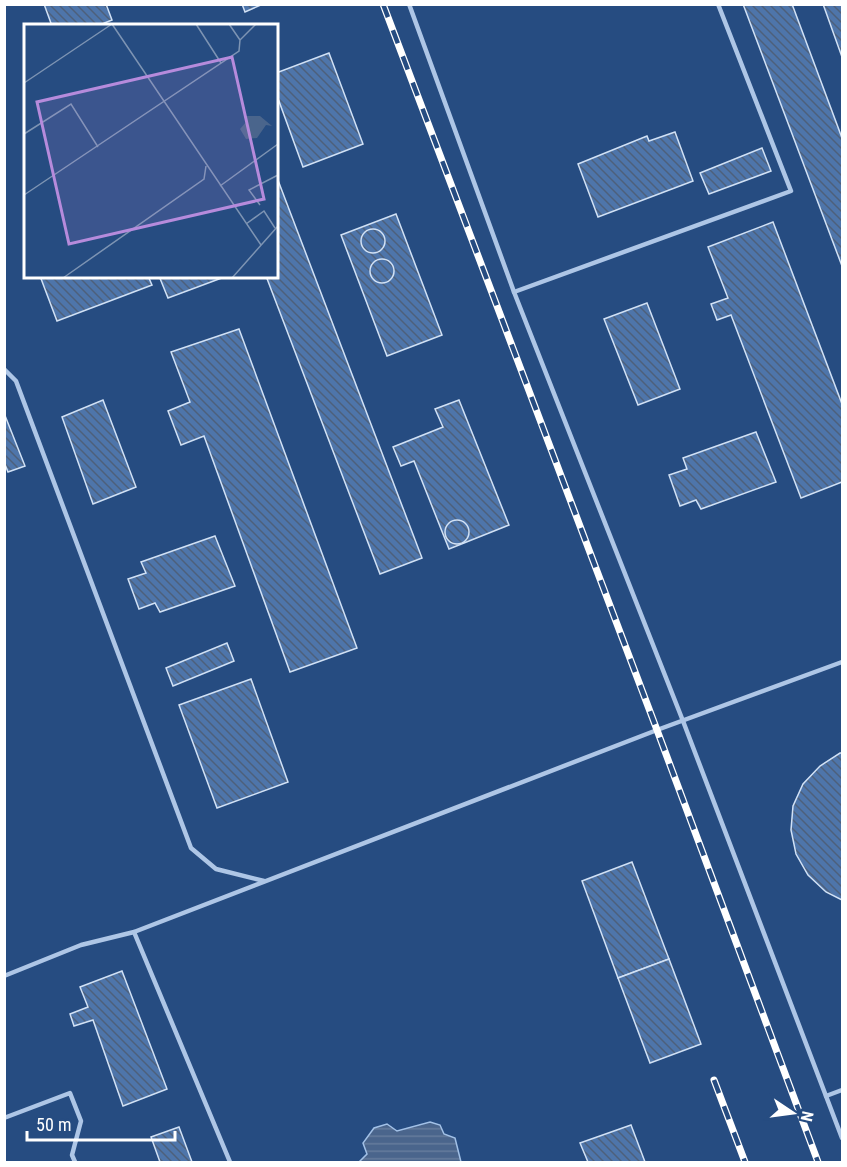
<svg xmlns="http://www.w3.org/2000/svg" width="847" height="1167" font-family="'Roboto Condensed',sans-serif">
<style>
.water{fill:url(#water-rules);stroke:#a2c1e7;stroke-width:1.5}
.building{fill:url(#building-back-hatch);stroke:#d1e1f5;stroke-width:1.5}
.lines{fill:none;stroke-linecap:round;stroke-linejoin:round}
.service{stroke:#aec6e6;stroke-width:4.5}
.rail-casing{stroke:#fff;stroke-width:7}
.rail{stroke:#264c81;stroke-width:4.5;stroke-dasharray:14;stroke-linecap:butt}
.inset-road{fill:none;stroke:#7d94b3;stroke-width:1.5}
.view{fill:#b68bdc;fill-opacity:0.15;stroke:#b68bdc;stroke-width:3}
.inset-edge{fill:none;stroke:#fff;stroke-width:3}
</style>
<defs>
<pattern id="water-rules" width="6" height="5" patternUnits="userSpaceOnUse" patternTransform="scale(1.5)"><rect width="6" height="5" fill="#4a658c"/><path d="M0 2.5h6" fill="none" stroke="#657c9d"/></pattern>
<pattern id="building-back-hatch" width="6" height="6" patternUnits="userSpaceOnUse" patternTransform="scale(1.5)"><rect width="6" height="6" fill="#4e75aa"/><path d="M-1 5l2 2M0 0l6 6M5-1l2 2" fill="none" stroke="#4d607b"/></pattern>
</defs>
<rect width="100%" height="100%" fill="#264c81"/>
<!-- water -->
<path class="water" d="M430,1122l10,3 4,9 11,4 6,24h-102l8,-8 -4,-11 11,-15 13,-4 10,7z"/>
<!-- building -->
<g class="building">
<path d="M44,4h62l6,16 -15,6h-45z"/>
<path d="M242,4h21l-18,8z"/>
<path d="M743,4h49l50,134v128z"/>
<path d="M823,4h19v53z"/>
<path d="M329,53l34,91 -60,23 -27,-74v-20z"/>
<path d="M675,132l18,49 -95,36 -20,-53 69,-28 2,5z"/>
<path d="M762,148l9,23 -62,23 -9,-21z"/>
<path d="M276,175l146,383 -42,16 -114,-298h10z"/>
<path d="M396,214l46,121 -55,21 -46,-121z"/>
<path d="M773,222l69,182v78l-41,16 -70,-183 -14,5 -6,-16 17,-6 -20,-51z"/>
<circle cx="373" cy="241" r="12"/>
<circle cx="382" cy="271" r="12"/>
<path d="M40,276h108l4,9 -95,36z"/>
<path d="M159,276h68l-59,22z"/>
<path d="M647,303l33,86 -42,16 -34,-86z"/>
<path d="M239,329l118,319 -67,24 -86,-236 -23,9 -13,-34 22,-9 -19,-50z"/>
<path d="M103,400l33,87 -43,17 -31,-87z"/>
<path d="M459,400l50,125 -60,24 -35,-88 -13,5 -8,-19 50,-20 -8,-18z"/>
<path d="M4,413l21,53 -17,6 -4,-10z"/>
<path d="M756,432l20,50 -75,27 -5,-9 -16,6 -11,-31 18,-6 -4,-11z"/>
<circle cx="457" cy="532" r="12"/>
<path d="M215,536l20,50 -75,26 -5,-9 -16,6 -11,-30 18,-6 -5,-11z"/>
<path d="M227,643l7,18 -61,25 -7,-18z"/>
<path d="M251,679l37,103 -71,26 -38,-103z"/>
<path d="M840,753h2v147l-16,-8 -18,-17 -12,-21 -5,-24 2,-24 10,-22 17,-18z"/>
<path d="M632,862l37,97 -51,19 -36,-97z"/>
<path d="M669,959l32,85 -51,19 -32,-85z"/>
<path d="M122,971l45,118 -44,17 -30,-86 -19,6 -4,-12 18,-7 -8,-20z"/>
<path d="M631,1125l14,37h-57l-8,-19z"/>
<path d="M179,1127l13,35h-32l-9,-25z"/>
</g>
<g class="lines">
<!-- service -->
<g class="service">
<path d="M409,4l105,288 169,429 159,417"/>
<path d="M514,292l277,-101 -73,-187"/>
<path d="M4,369l12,12 175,467 25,21 48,12"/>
<path d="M134,932l96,230"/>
<path d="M4,976l77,-31 53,-13 523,-202 185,-68"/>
<path d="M826,1096l16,-6"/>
<path d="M4,1118l66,-25 11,28 -9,34 3,7"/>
</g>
<defs>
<g id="rail">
<path d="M383,4l274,726 161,432"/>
<path d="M714,1080l31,82"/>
</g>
</defs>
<!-- rail casing -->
<use href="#rail" class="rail-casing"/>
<!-- rail -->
<use href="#rail" class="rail"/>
</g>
<!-- overview -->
<g transform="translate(24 24)">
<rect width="254" height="254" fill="#264c81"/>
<path d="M222,92h14l12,10 -6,-1 -9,13 -11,1 -6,-10 7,-8z" fill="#4a658c"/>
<path class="inset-road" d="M88,0l149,221M172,0l25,39M205,0l11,16M0,59l88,-59M0,110l47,-30 27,43M196,162l58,-42M0,171l215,-144 1,-11 16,-16M236,181l-11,-15 29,-15M222,200l18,-13 11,17M39,254l141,-99 2,-13M208,254l46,-52"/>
<path class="view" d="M208,33l32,142 -195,45 -32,-142z"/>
<rect width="254" height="254" class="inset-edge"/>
</g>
<!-- border -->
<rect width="847" height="1167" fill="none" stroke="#ffffff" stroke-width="12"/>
<!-- north arrow -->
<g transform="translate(793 1113) rotate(103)" stroke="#264c81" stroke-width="4.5" paint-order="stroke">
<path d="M0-4.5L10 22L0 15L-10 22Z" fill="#ffffff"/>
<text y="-9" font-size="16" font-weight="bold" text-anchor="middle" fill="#ffffff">N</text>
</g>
<!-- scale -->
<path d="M27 1131v9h148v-9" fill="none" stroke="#ffffff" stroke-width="3"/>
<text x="36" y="1131" font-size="18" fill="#ffffff" stroke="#264c81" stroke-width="4.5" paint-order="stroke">50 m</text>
</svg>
